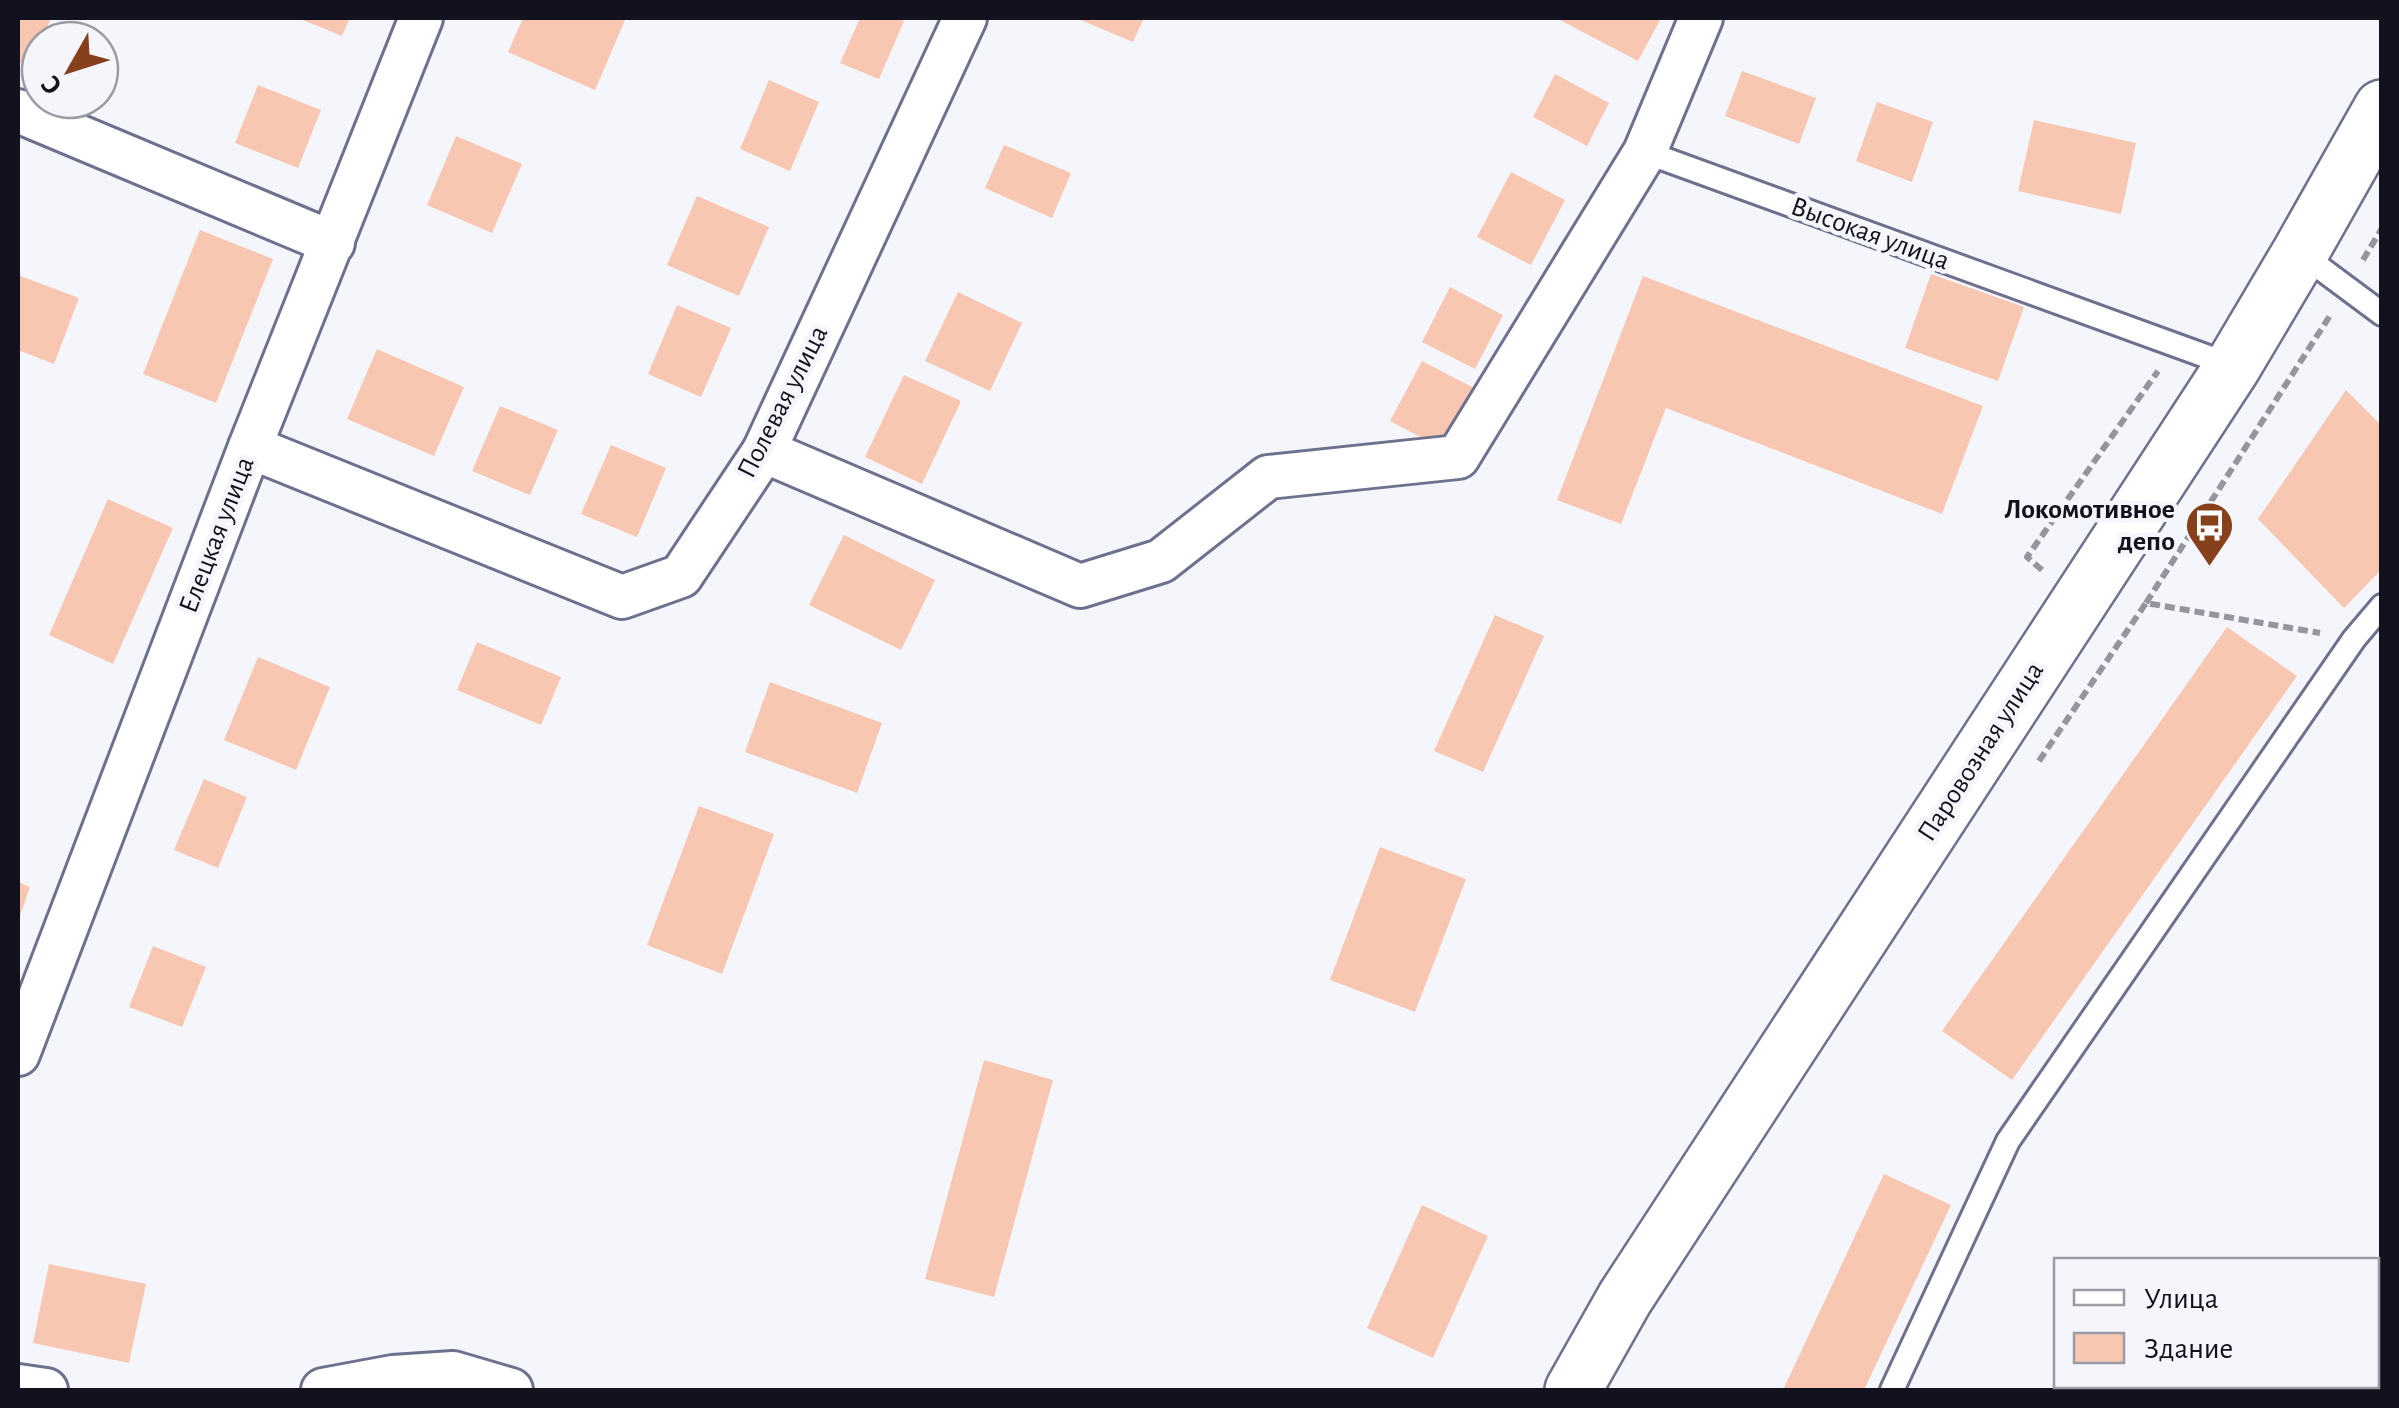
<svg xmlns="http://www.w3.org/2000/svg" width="2399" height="1408" font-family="'Alegreya Sans',sans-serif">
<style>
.building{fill:#f8c7b2}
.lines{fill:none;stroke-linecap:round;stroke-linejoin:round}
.lane-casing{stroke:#6d718d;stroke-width:28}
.street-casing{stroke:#6d718d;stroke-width:48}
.secondary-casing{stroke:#6d718d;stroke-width:60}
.path{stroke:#94959d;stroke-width:6;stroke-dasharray:10 5;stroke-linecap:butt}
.lane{stroke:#fff;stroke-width:22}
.street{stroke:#fff;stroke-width:42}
.secondary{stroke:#fff;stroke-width:55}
.labels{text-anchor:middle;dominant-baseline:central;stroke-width:9;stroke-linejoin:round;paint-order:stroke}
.street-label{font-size:28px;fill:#11121d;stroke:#f5f6fc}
.poi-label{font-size:28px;font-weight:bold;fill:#11121d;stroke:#f5f6fc;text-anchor:end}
</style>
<rect width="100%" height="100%" fill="#f5f6fc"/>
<!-- building -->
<g class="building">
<path d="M18,18h33l-20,48 -13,-5z"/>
<path d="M298,18h52l-8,18z"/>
<path d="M523,18h96l6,2 -30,70 -87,-38z"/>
<path d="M860,18h36l8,3 -25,58 -39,-16z"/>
<path d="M1076,18h68l-11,24z"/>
<path d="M1556,18h105l-23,43z"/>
<path d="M1742,71l74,27 -17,46 -74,-28z"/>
<path d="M1555,74l54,29 -22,43 -54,-29z"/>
<path d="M769,80l50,22 -29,69 -50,-22z"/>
<path d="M258,85l63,25 -23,58 -63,-25z"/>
<path d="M1877,102l56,20 -21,60 -56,-21z"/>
<path d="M2034,120l102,23 -15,71 -103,-23z"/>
<path d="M456,136l66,28 -30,69 -65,-28z"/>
<path d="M1004,145l67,28 -19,45 -67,-30z"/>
<path d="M1511,172l54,28 -34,65 -54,-28z"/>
<path d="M697,196l72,31 -30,69 -72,-31z"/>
<path d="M200,230l73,29 -57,144 -73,-29z"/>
<path d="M1931,274l93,33 -26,74 -93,-33z"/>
<path d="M18,275l61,23 -25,66 -36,-14z"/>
<path d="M1643,276l340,130 -41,108 -276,-106 -45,116 -64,-24z"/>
<path d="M1450,287l53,28 -28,54 -53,-27z"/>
<path d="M958,292l64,31 -32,68 -65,-30z"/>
<path d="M677,305l54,23 -30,69 -53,-23z"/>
<path d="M377,349l87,38 -30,69 -87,-37z"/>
<path d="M1422,361l52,27 -31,61 -53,-28z"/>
<path d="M904,375l57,26 -39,83 -57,-27z"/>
<path d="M2346,390l36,36v143l-38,39 -86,-89z"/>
<path d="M500,406l58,24 -28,65 -58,-24z"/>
<path d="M611,445l55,23 -29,69 -56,-23z"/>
<path d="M108,499l65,29 -60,136 -64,-29z"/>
<path d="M844,535l91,45 -34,70 -92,-45z"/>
<path d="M1495,615l49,21 -61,136 -49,-21z"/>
<path d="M2227,627l70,49 -285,404 -70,-49z"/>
<path d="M477,642l84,35 -20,48 -84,-35z"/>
<path d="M258,657l72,30 -34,83 -72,-30z"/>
<path d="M770,682l112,41 -25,70 -112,-41z"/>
<path d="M204,779l43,18 -29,71 -44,-18z"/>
<path d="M699,806l75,28 -52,140 -75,-29z"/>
<path d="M1380,847l86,32 -51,133 -85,-32z"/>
<path d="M18,882l12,5 -12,35z"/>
<path d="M153,946l53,21 -24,60 -53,-20z"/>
<path d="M984,1060l69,20 -59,217 -69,-18z"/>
<path d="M1884,1174l67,31 -87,185h-81z"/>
<path d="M1422,1205l66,31 -55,122 -66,-30z"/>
<path d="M49,1264l97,20 -17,79 -96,-20z"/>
</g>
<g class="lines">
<defs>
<g id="lane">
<path d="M1645,152l588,214"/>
<path d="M2300,253l82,61"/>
<path d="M1892,1390l116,-249 346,-502 28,-33"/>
</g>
<g id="street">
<path d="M18,111l315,132"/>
<path d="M250,447l372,150 59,-21 83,-125 201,-433"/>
<path d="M764,451l316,135 81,-25 107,-84 190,-20 187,-305 56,-134"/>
<path d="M18,1054l232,-607 171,-429"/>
<path d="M18,1386l28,4"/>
<path d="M323,1390l70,-13 60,-4 58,17"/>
</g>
<path id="secondary" d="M1573,1390l52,-92 608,-932 67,-113 82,-145"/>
</defs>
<!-- lane casing -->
<use href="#lane" class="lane-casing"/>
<!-- street casing -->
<use href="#street" class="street-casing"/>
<!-- secondary casing -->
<use href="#secondary" class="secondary-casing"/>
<!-- path -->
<g class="path">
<path d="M2363,260l19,-32"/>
<path d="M2042,570l-15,-13 131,-186"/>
<path d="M2146,603l185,-289"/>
<path d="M2039,761l107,-158 174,30"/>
</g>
<!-- lane -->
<use href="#lane" class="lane"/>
<!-- street -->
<use href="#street" class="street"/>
<!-- secondary -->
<use href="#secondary" class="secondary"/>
</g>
<!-- icons -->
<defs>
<symbol id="bus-pin" viewBox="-11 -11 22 30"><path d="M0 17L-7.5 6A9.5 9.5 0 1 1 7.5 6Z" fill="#86401c" stroke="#f5f6fc"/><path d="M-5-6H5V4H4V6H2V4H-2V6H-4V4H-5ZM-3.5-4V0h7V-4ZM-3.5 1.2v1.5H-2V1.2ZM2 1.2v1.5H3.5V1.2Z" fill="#fff"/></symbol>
</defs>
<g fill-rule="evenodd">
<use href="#bus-pin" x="2182" y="498" width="55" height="75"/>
</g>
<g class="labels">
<!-- street labels -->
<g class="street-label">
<text transform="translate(1870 234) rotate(20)">Высокая улица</text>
<text transform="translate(783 402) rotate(-63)">Полевая улица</text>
<text transform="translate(217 535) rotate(-69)">Елецкая улица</text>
<text transform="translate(1981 752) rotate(-57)">Паровозная улица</text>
</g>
<!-- poi labels -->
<g class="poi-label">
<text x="2175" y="510">Локомотивное<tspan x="2175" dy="32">депо</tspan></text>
</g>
</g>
<!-- border -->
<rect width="2399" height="1408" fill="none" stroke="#11121d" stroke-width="40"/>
<!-- legend -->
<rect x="2054" y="1258" width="325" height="130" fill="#f5f6fc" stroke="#9a9ba3" stroke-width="2.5"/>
<rect x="2074" y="1290" width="50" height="15" fill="#ffffff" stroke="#9a9ba3" stroke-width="2.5"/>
<text x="2144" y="1308" font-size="30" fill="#11121d">Улица</text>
<rect x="2074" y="1333" width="50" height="30" fill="#f8c7b2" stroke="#9a9ba3" stroke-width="2.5"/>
<text x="2144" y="1358" font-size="30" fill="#11121d">Здание</text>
<!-- north arrow -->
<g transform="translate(70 70) rotate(231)"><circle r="48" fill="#f5f6fc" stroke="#9a9ba3" stroke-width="2.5"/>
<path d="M0-8L18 38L0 25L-18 38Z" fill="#86401c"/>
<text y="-15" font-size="28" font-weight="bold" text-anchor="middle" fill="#11121d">С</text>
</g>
</svg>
